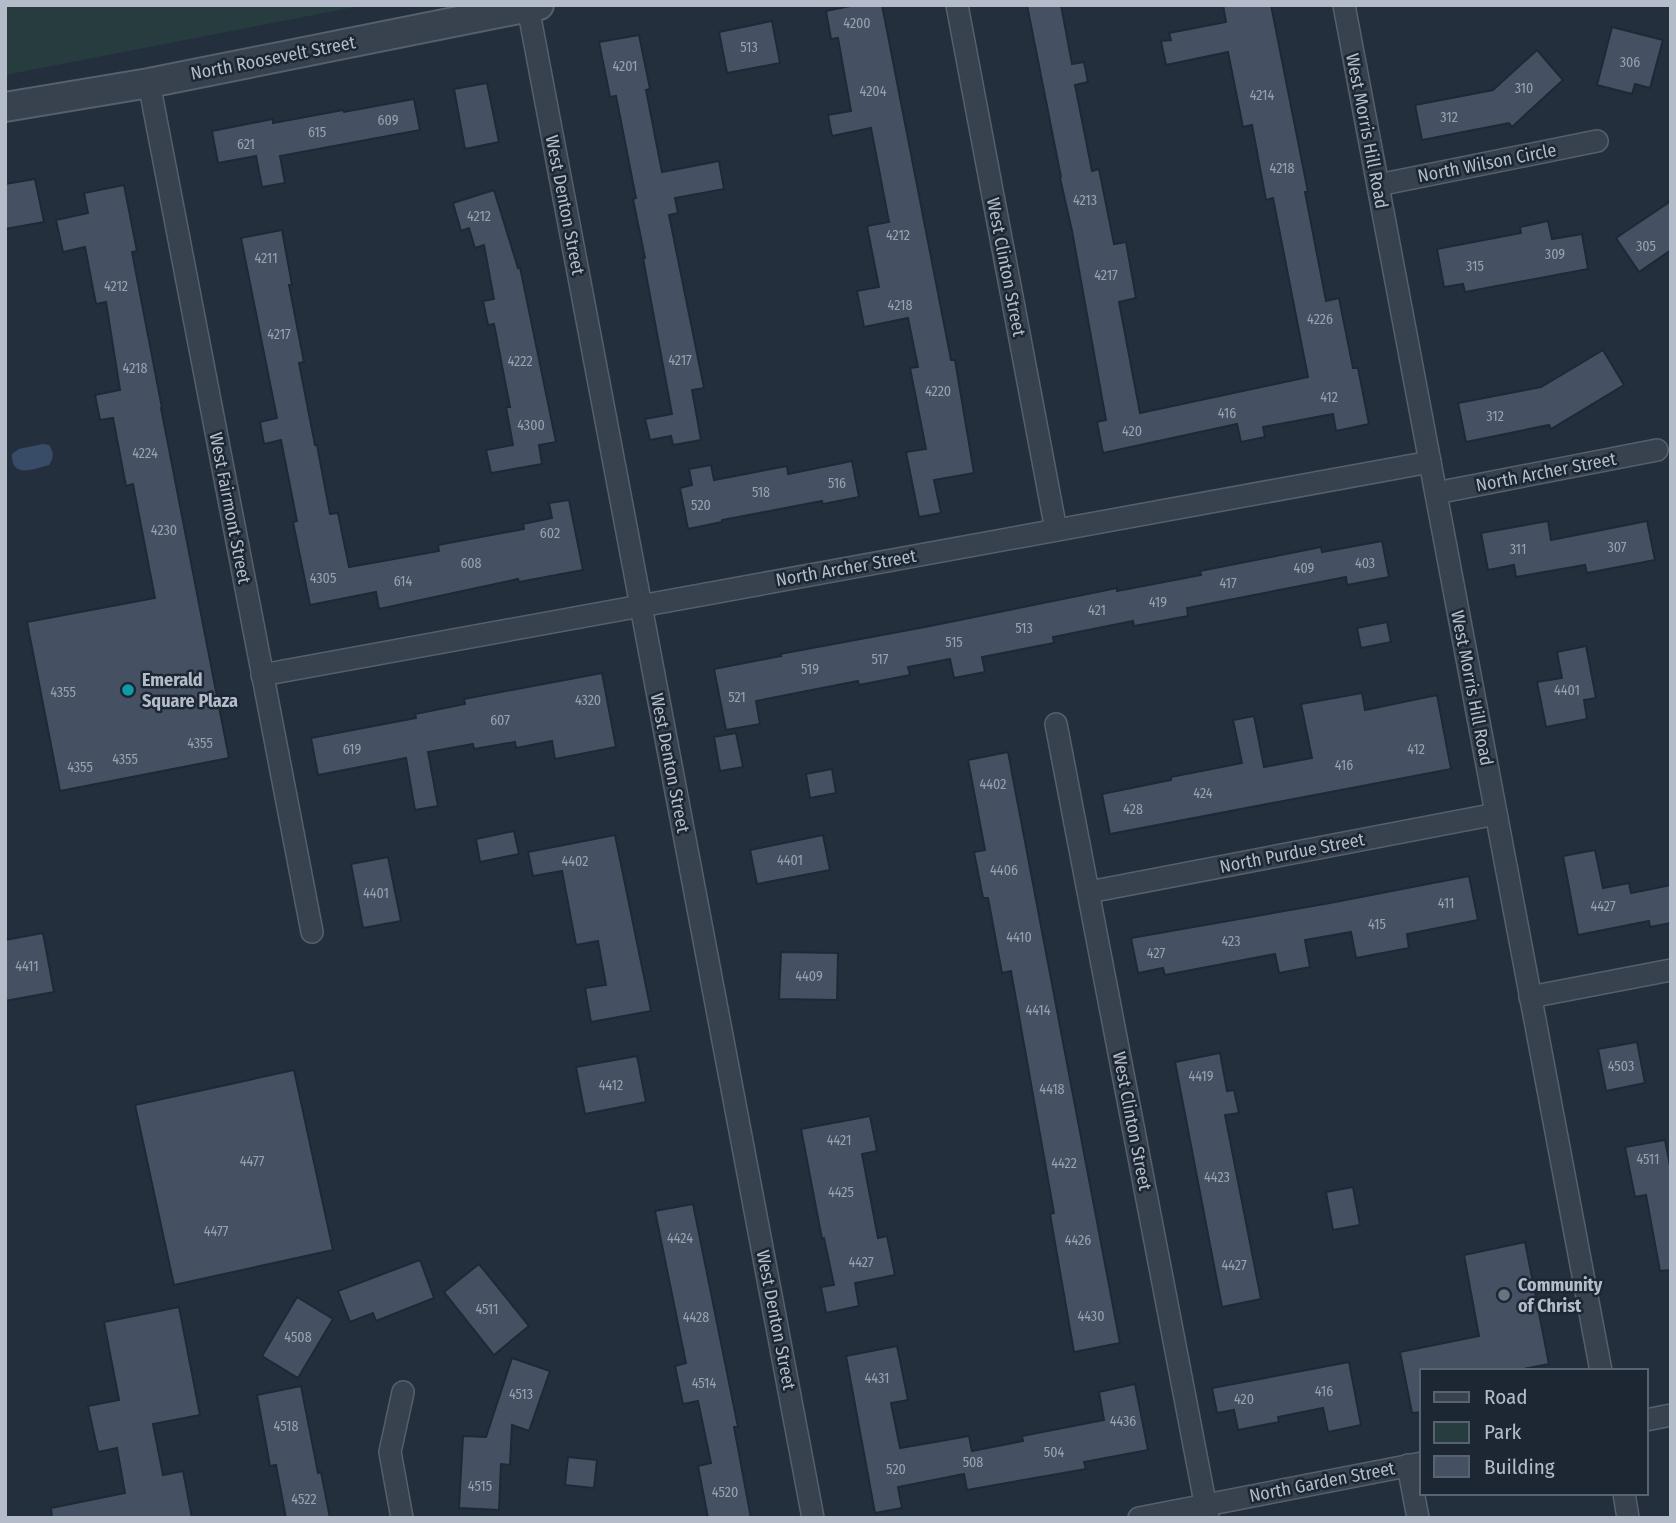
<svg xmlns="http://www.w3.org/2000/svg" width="1676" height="1523" font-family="'Fira Sans Condensed',sans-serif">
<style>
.green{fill:#263c3f}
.water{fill:#394c67}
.building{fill:#455162;stroke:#1f2835;stroke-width:2}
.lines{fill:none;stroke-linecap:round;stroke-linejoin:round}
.minor-casing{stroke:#565f6c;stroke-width:24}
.tertiary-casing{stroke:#565f6c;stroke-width:32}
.minor{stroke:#38414e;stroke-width:21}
.tertiary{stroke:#38414e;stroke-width:28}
.culture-dot{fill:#0f9aa8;stroke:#1d2633;stroke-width:2.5}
.worship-dot{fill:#6b7280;stroke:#1d2633;stroke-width:2.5}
.labels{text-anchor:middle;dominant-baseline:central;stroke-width:5;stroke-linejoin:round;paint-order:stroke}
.number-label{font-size:14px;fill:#98a1af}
.street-label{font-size:18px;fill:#b4bcc9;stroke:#1d2633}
.poi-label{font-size:18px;font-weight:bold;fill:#b4bcc9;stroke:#1d2633;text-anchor:start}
</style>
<rect width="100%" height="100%" fill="#242f3e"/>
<!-- green -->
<path class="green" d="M5,5h360l-360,70z"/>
<!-- water -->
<path class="water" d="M43,444l6,1c5,8 5,12 0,20 -15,4 -38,14 -37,-11l7,-5z"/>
<!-- building -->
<g class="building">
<path d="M855,5h27l69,355h4l19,113 -40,7 7,33 -22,4 -13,-65 20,-3 -16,-81 8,-1 -10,-49 -44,9 -7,-36 22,-4 -12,-61 22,-4 -18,-94 -39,8 -4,-21 23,-4 -13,-73 -7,1 -5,-28z"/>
<path d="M1027,5h34l11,59 12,-2 4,20 -13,3 17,86 7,-2 15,75 12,-2 10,56 -17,4 21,111 168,-36 -35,-179 -7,2 -14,-75 -9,2 -15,-75 -62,13 -5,-24 10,-1 -2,-7 57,-11 -3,-17h48l37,187h-3l21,109 13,-3 14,70h5l11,56 -33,7 -3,-17 -70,13 2,10 -24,5 -4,-18 -134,29 -6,-31 9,-2 -34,-189 -12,-53 1,-1z"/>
<path d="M772,21l8,42 -53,10 -8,-41z"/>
<path d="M1612,27l51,13 -13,48 -15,-4 -3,10 -35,-9z"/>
<path d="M639,35l11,54 -4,1 16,82 57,-11 5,28 -49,9 3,15 -9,2 35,173 -12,2 9,50 -28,5 -2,-9 -21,4 -5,-21 27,-5 -29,-156h2l-12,-59 3,-1 -20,-102 -6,1 -11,-55z"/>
<path d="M1537,50l26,30 -51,47 -3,-4 -87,17 -7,-35 78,-15z"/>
<path d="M487,83l12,59 -34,7 -11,-60z"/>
<path d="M414,99l6,31 -140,26 5,27 -23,4 -6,-31 -38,7 -6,-32 61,-12v4l70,-13 1,2z"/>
<path d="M35,179l9,43 -39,7v-45z"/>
<path d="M124,185l13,66 -5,1 30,156h-1l68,350 -169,33 -33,-169 128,-24 -22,-114 -7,2 -13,-68 -13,2 -5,-25 25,-5 -14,-88 -10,2 -11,-57 -22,5 -7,-32 32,-7 -4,-20z"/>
<path d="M494,190l24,78 2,-1 36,175 -17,3 3,19 -51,9 -5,-23 27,-5 -7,-38h4l-16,-83 -6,1 -5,-24 11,-2 -10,-54 -9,3 -6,-20 -8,3 -8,-28z"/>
<path d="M1671,201v49l-32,22 -23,-34z"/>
<path d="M1548,221l4,18 30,-5 6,35 -123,23 -2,-8 -19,3 -7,-38 84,-16 -1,-6z"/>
<path d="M282,230l10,55h-3l15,77 -5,1 16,82h2l13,69 8,-1 11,54 90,-16 -1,-6 86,-16 -1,-5 29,-6 -3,-15 20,-3 14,70 -64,12 -1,-3 -139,30 -3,-17 -66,13 -17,-83 4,-1 -16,-81 -17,4 -4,-22 17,-4 -36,-180z"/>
<path d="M1603,350l21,35 -73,44 -2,-4 -83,17 -8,-39 83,-16z"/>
<path d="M852,461l7,36 -36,7 -1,-3 -100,19v2l-34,7 -8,-41 12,-3 -3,-16 22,-4 3,15 73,-14 1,8z"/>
<path d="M1548,521l3,19 96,-19 8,39 -68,13 -2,-8 -69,12 -2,-12 -26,5 -7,-37z"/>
<path d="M1382,541l7,36 -42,8 -1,-8 -159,31 1,8 -54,10 -1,-5 -80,16 1,6 -72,14 3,15 -31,6 -4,-19 -42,8 2,8 -51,10 -1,-4 -102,20 4,23 -34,6 -12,-61 67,-13 -1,-2 145,-27 192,-39v3l84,-16 -1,-4 121,-24 1,5z"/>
<path d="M1387,622l4,20 -30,6 -4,-20z"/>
<path d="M1586,646l10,52 -12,2 3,19 -41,8 -9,-45 25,-4 -5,-26z"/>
<path d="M602,673l14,74 -61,12 -3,-18 -36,7 -1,-6 -41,7 -1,-5 -45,8 10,54 -23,4 -9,-52 -88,17 -7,-37 105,-20 -1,-4 50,-10 -1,-5z"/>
<path d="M1362,693l3,17 72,-15 14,74 -341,65 -8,-40 69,-14v-3l71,-14 -9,-43 21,-4 10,51 48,-9 -11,-54z"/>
<path d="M736,733l7,34 -23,4 -6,-34z"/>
<path d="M1008,752l112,591 -46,9 -24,-138 4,-1 -43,-242 -9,2 -14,-75h-5l-9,-46 11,-2 -17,-90z"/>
<path d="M832,769l4,24 -26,5 -4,-24z"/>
<path d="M514,831l5,23 -39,8 -4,-23z"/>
<path d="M615,835l36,176 -60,11 -6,-34 21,-3 -8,-44 -22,4 -14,-74 -29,5 -5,-24z"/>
<path d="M823,835l7,35 -73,14 -7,-34z"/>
<path d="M1595,850l8,38 26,-5 2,10 40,-8v38l-21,4 -1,-6 -71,14 -15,-79z"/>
<path d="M388,857l13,64 -38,7 -12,-64z"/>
<path d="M1469,876l9,44 -71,14 2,14 -53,10 -5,-26 -46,8 5,27 -31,6 -4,-19 -110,21 -2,-7 -25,5 -7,-35 199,-35z"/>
<path d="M43,933l11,59 -49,9v-61z"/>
<path d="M781,952l57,1 -1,47 -58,-1z"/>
<path d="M1637,1042l8,41 -39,8 -8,-42z"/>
<path d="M1220,1053l7,38 7,-1 5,23 -14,2 36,184 -39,8 -47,-245z"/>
<path d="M637,1056l9,46 -61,12 -9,-47z"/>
<path d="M294,1070l39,180 -159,35 -39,-180z"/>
<path d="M870,1116l7,35 -15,3 16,84 9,-2 8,39 -40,8 4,23 -33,7 -5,-26 13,-2 -10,-47 -2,1 -21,-110z"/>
<path d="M1665,1140l6,31v99l-11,1 -14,-76 -11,2 -10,-50z"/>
<path d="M1353,1187l7,38 -27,5 -7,-38z"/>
<path d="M693,1204l45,223h-4l17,91h-43l-10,-52 13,-3 -13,-62 -15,3 -8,-38 11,-3 -31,-152z"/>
<path d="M1525,1242l24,122 -36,7h-91v41l-10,1 -12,-61 79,-16 -15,-81z"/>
<path d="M420,1260l14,38 -58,23 -3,-8 -23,9 -12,-31z"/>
<path d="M479,1264l50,62 -35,29 -50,-63z"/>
<path d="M297,1297l36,22 -35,59 -36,-22z"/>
<path d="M179,1307l21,108 -47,9 10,51 20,-4 9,47h-140l-1,-10 74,-15 -8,-45 -19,4 -10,-46 31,-6 -15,-78z"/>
<path d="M897,1346l11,54 -17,3 9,45 69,-12 3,15 51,-10 -1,-5 82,-16 -5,-28 36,-8 13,66 -64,12 2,7 -119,21 -3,-16 -66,13 4,21 -27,5 -29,-157z"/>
<path d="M512,1358l38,13 -21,60 -17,-6 -2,40 -9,-1 -2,46 -40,-2 4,-72 23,1z"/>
<path d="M1349,1362l12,63 -33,7 -5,-24 -45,9 1,5 -41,8 -4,-20 -17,3 -5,-25z"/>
<path d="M301,1386l17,87 3,-1 9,46h-44l-10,-53 -6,1 -13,-71z"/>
<path d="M568,1457l29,3 -3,28 -29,-3z"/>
</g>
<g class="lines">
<defs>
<g id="minor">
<path d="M957,5l99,525"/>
<path d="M1344,5l257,1366"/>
<path d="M528,7l285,1511"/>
<path d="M149,83l163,849"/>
<path d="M1378,185l219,-44"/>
<path d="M1436,493l221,-43"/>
<path d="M262,675l1168,-213"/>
<path d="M1056,724l152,794"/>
<path d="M1089,892l407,-78"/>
<path d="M1530,997l141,-27"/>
<path d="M1646,1420l25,-5"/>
<path d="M1408,1465l10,53"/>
<path d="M1624,1493l4,25"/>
<path d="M402,1518l-12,-66 13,-60"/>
<path d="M1139,1518l283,-55"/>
</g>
<path id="tertiary" d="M5,107l144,-24 390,-78"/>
</defs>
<!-- minor casing -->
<use href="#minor" class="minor-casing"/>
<!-- tertiary casing -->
<use href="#tertiary" class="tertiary-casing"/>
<!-- minor -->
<use href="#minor" class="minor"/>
<!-- tertiary -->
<use href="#tertiary" class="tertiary"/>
</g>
<!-- markers -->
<circle class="culture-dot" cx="128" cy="690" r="7"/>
<circle class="worship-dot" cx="1504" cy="1295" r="7"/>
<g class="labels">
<!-- number labels -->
<g class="number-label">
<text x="857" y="23">4200</text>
<text x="749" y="47">513</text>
<text x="1630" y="62">306</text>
<text x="625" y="66">4201</text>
<text x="1524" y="88">310</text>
<text x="873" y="91">4204</text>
<text x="1262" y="95">4214</text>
<text x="1449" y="117">312</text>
<text x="388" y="120">609</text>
<text x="317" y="132">615</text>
<text x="246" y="144">621</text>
<text x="1282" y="168">4218</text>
<text x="1085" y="200">4213</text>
<text x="479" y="216">4212</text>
<text x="898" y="235">4212</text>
<text x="1646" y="246">305</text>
<text x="1555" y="254">309</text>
<text x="266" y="258">4211</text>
<text x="1475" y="266">315</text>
<text x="1106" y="275">4217</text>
<text x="116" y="286">4212</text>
<text x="900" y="305">4218</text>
<text x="1320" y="319">4226</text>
<text x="279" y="334">4217</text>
<text x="680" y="360">4217</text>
<text x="520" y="361">4222</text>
<text x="135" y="368">4218</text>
<text x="938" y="391">4220</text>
<text x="1329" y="397">412</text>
<text x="1227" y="413">416</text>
<text x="1495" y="416">312</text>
<text x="531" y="425">4300</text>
<text x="1132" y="431">420</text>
<text x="145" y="453">4224</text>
<text x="837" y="483">516</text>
<text x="761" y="492">518</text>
<text x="701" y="505">520</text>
<text x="164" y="530">4230</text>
<text x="550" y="533">602</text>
<text x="1617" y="547">307</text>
<text x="1518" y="549">311</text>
<text x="471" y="563">608</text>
<text x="1365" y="563">403</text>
<text x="1304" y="568">409</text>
<text x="323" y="578">4305</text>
<text x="403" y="581">614</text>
<text x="1228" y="583">417</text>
<text x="1158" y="602">419</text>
<text x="1097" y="610">421</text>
<text x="1024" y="628">513</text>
<text x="954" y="642">515</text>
<text x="880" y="659">517</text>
<text x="810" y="669">519</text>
<text x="1567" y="690">4401</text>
<text x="63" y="692">4355</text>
<text x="737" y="697">521</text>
<text x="588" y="700">4320</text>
<text x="500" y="720">607</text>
<text x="200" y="743">4355</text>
<text x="352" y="749">619</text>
<text x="1416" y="749">412</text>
<text x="125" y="759">4355</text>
<text x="1344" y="765">416</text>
<text x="80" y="767">4355</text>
<text x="993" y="784">4402</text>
<text x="1203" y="793">424</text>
<text x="1133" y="809">428</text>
<text x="790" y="860">4401</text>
<text x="575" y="861">4402</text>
<text x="1004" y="870">4406</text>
<text x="376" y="893">4401</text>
<text x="1446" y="903">411</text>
<text x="1603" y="906">4427</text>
<text x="1377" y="924">415</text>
<text x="1019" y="937">4410</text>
<text x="1231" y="941">423</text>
<text x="1156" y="953">427</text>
<text x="27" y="966">4411</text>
<text x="809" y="976">4409</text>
<text x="1038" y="1010">4414</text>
<text x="1621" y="1066">4503</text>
<text x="1201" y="1076">4419</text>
<text x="611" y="1085">4412</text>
<text x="1052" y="1089">4418</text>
<text x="839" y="1140">4421</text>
<text x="1648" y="1159">4511</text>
<text x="252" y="1161">4477</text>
<text x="1064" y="1163">4422</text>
<text x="1217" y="1177">4423</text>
<text x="841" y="1192">4425</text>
<text x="216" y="1231">4477</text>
<text x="680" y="1238">4424</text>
<text x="1078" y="1240">4426</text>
<text x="861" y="1262">4427</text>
<text x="1234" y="1265">4427</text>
<text x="487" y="1309">4511</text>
<text x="1091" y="1316">4430</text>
<text x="696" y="1317">4428</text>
<text x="298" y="1337">4508</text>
<text x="877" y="1378">4431</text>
<text x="704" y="1383">4514</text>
<text x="1324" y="1391">416</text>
<text x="521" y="1394">4513</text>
<text x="1244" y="1399">420</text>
<text x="1123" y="1421">4436</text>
<text x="286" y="1426">4518</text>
<text x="1054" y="1452">504</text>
<text x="973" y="1462">508</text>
<text x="896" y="1469">520</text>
<text x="480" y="1486">4515</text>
<text x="725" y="1492">4520</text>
<text x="304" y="1499">4522</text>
</g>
<!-- street labels -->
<g class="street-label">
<text transform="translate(273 58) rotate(-11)">North Roosevelt Street</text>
<text transform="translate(1367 131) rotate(79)">West Morris Hill Road</text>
<text transform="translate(1487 163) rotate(-11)">North Wilson Circle</text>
<text transform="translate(565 205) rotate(79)">West Denton Street</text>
<text transform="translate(1006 267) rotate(79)">West Clinton Street</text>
<text transform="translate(1546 472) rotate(-11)">North Archer Street</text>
<text transform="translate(230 508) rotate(79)">West Fairmont Street</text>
<text transform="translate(846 568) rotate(-10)">North Archer Street</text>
<text transform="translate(1472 688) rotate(79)">West Morris Hill Road</text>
<text transform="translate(670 763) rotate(79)">West Denton Street</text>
<text transform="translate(1292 853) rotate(-11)">North Purdue Street</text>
<text transform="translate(1132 1121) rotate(79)">West Clinton Street</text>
<text transform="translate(776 1320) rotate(79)">West Denton Street</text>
<text transform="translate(1322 1482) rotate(-11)">North Garden Street</text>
</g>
<!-- poi labels -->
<g class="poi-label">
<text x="142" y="680">Emerald<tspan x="142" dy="21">Square Plaza</tspan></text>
<text x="1518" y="1285">Community<tspan x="1518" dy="21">of Christ</tspan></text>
</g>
</g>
<!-- border -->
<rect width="1676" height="1523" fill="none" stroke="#b4bcc9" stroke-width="14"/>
<!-- legend -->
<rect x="1420" y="1369" width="228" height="126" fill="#1d2633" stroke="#59626f" stroke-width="2"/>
<rect x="1434" y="1392" width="35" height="10" fill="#38414e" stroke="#59626f" stroke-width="2"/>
<text x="1484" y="1404" font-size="21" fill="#b4bcc9">Road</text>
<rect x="1434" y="1422" width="35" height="21" fill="#263c3f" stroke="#59626f" stroke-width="2"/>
<text x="1484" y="1439" font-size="21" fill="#b4bcc9">Park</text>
<rect x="1434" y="1456" width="35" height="21" fill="#455162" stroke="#59626f" stroke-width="2"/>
<text x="1484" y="1474" font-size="21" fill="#b4bcc9">Building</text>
</svg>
